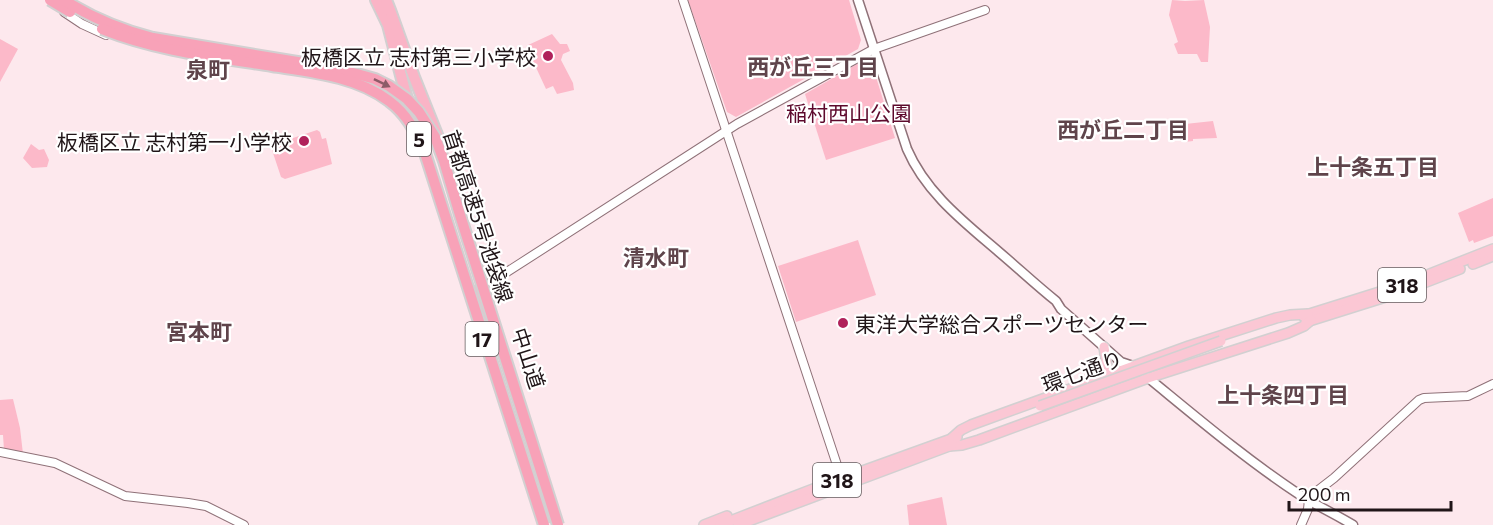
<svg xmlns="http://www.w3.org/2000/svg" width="1493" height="525" font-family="Commissioner,'Noto Sans JP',sans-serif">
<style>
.green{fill:#fcb9c9}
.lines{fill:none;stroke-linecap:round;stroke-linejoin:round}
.tertiary-casing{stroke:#8f7178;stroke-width:10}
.secondary-casing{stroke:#8f7178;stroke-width:11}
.primary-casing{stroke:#d2d0d1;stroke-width:12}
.trunk-casing{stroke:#d2d0d1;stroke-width:14}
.tertiary{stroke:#fff;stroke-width:8}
.secondary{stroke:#fff;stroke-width:8}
.primary{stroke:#fbc7d4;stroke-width:9}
.trunk{stroke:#fab4c6;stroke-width:10}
.primary-bridge-casing{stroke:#d2d0d1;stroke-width:12;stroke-linecap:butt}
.motorway-bridge-casing{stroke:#d2d0d1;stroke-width:14;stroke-linecap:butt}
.primary-bridge{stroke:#fbc7d4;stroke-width:9}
.motorway-bridge{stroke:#f8a2b8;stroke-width:10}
.oneway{fill:#8c5c68}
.poi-dot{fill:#b0225b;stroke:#fff;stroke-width:2}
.labels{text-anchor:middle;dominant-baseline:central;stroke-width:4.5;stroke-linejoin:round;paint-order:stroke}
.shield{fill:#fff;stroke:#635b5d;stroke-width:1.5}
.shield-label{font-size:20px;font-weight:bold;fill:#201518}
.poi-label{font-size:21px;fill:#201518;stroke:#fff;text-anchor:end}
.park-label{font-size:21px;fill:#5d092c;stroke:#fff}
.street-label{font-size:21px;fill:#201518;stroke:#fff}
.neighbourhood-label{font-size:22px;font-weight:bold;fill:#5f444b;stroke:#fff}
</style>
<rect width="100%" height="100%" fill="#fde8ed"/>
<!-- green -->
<g class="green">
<path d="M688,0h161l12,40 -3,9 -122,68 -9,-5z"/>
<path d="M1172,0l13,1 19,-1 6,27 -2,35h-7l-4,-8h-19l-4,-10 4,-2 -9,-27z"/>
<path d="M552,34l8,10h7l3,7 -7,3 -2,6 12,23 1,7 -17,4 -4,-8 -7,3 -20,-43z"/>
<path d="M0,39l18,10 -18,33z"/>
<path d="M866,59l5,2 24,77 -69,22 -21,-66z"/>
<path d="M1213,121l4,17 -24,1v2l-8,1 -2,-16 2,-2z"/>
<path d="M317,130l3,2 2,7 4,-1 6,26 -47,15 -4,-2 -10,-30 1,-2z"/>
<path d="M31,144l8,6 5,-1 5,11 -2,7 -15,1 -9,-10z"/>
<path d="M1493,198v38l-19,7 -1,-3 -4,2 -11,-29z"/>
<path d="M858,240l18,55 -80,27 -18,-56z"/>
<path d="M13,399l7,29 3,26 -19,-4 -1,-15h-3v-35z"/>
<path d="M942,497l5,28h-38l-2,-20z"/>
</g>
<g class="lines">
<defs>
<g id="tertiary">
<path d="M683,0l160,483"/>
<path d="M64,12l18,12 24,11"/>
<path d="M479,290l258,-166 137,-75 111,-39"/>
<path d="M0,452l55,11 70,33 63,7 18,3 38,19"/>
<path d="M1301,525l7,-16 1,-9 3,-5 22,-17 85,-78 5,-2 44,-2 25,-12"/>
</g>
<g id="secondary">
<path d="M858,0l49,149c19,44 57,73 92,103 19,16 37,33 57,49l5,8 60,53 12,4"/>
<path d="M1146,376c49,40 97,81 151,117 18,12 38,21 56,32"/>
</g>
<g id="primary">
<path d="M1473,264l20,-8"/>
<path d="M1303,316l99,-31 91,-36"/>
<path d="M1306,322l89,-28 65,-25"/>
<path d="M1103,377l4,-11 -3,-19"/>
<path d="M952,438l9,-8 10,-5 218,-79 87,-28 14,-3 18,-1"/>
<path d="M949,446l13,-1 17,-5 169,-62 140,-45 16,-7 7,-6"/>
<path d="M704,525l23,-9"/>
<path d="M720,525l101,-39 136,-49"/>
<path d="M738,525l214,-80"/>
</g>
<g id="trunk">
<path d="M376,0l12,25 27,105"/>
<path d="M386,0l4,10 24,67 24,60"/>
<path d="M479,290l-2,7 13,41 -1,6 -3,5"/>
</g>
</defs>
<!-- tertiary casing -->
<use href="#tertiary" class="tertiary-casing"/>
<!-- secondary casing -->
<use href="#secondary" class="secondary-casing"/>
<!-- primary casing -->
<use href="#primary" class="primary-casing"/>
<!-- trunk casing -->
<use href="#trunk" class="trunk-casing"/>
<!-- tertiary -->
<use href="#tertiary" class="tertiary"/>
<!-- secondary -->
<use href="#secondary" class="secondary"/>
<!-- primary -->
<use href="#primary" class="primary"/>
<!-- trunk -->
<use href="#trunk" class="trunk"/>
<defs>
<path id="primary-bridge" d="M1040,406l181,-65"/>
<g id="motorway-bridge">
<path d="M50,0l20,12"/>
<path d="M64,0c28,18 57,30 89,38l175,29 29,7 18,5 14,7 18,13 12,13 16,25 9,24 16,54 98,310"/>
<path d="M102,29c55,22 112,28 170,37 39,6 84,10 117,35 18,13 28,32 36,52l119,372"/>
</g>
</defs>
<!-- primary-bridge casing -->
<use href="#primary-bridge" class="primary-bridge-casing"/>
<!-- motorway-bridge casing -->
<use href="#motorway-bridge" class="motorway-bridge-casing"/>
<!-- primary-bridge -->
<use href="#primary-bridge" class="primary-bridge"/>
<!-- motorway-bridge -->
<use href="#motorway-bridge" class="motorway-bridge"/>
</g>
<!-- one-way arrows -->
<defs><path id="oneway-solid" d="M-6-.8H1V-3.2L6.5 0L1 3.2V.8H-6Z" transform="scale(1.5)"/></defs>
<use class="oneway" href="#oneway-solid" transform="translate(382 83) rotate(26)"/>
<!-- markers -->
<g class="poi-dot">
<circle cx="548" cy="56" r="6"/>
<circle cx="304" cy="141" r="6"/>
<circle cx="843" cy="323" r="6"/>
</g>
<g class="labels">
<!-- shield labels -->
<g class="shield">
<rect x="407" y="122" width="24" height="34" rx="4.5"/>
<rect x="1378" y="268" width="48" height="34" rx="4.5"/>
<rect x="465.5" y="322" width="33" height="34" rx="4.5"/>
<rect x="813" y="463" width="48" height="34" rx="4.5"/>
</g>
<g class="shield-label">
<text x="419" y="139">5</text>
<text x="1402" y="285">318</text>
<text x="482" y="339">17</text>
<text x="837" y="480">318</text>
</g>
<!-- poi labels -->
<g class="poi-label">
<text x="536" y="56">板橋区立 志村第三小学校</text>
<text x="292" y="141">板橋区立 志村第一小学校</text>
<text x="855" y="323" text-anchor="start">東洋大学総合スポーツセンター</text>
</g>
<!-- park labels -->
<g class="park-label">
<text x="849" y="112">稲村西山公園</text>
</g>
<!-- street labels -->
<g class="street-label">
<text transform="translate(479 216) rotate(72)">首都高速5号池袋線</text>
<text transform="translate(529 358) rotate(72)">中山道</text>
<text transform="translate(1082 371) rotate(-20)">環七通り</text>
</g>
<!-- neighbourhood labels -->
<g class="neighbourhood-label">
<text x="813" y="66">西が丘三丁目</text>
<text x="208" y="69">泉町</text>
<text x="1123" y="129">西が丘二丁目</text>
<text x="1373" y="166">上十条五丁目</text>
<text x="656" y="257">清水町</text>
<text x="199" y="331">宮本町</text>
<text x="1283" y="394">上十条四丁目</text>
</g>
</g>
<!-- scale -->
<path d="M1289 501v9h162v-9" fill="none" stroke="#201518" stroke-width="3"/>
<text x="1298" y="501" font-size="18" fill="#201518" stroke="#ffffff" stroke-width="4.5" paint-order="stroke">200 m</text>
</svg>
